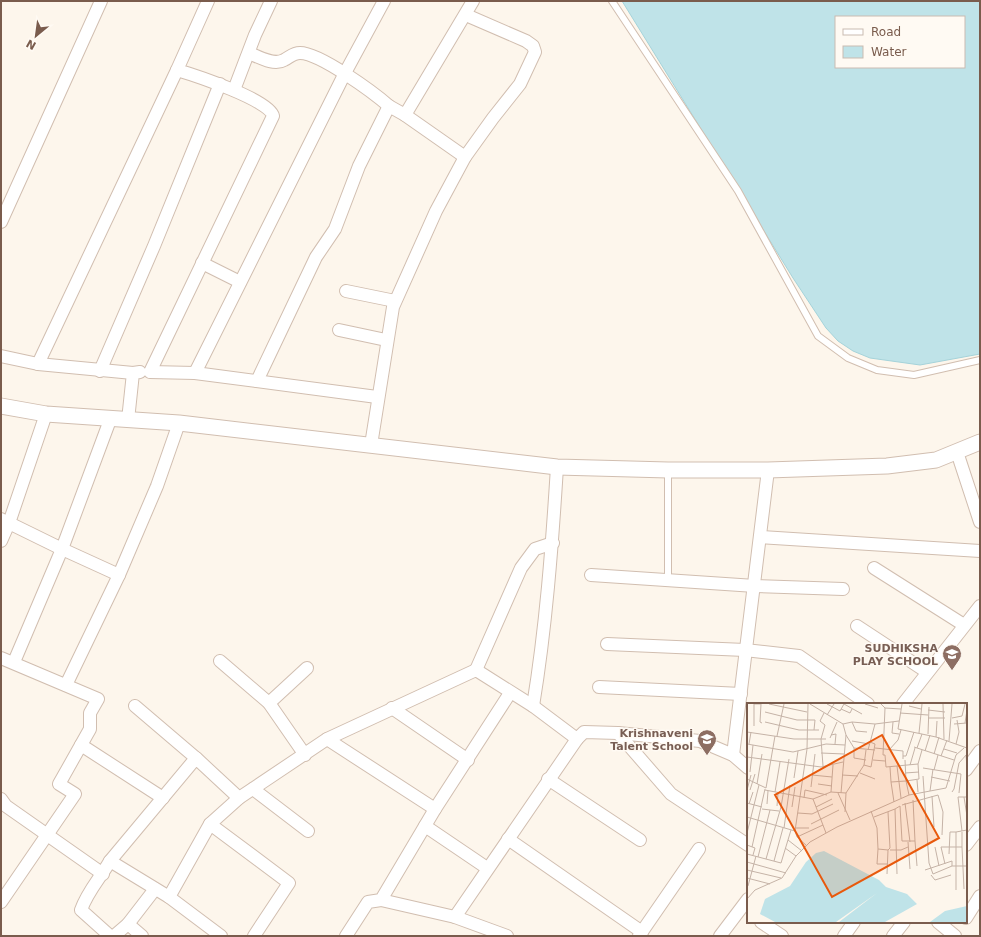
<svg xmlns="http://www.w3.org/2000/svg" width="981" height="937" font-family="'DejaVu Sans',sans-serif">
<style>
.water{fill:#bfe3e8;stroke:#a5d3da;fill-rule:evenodd}
.lines{fill:none;stroke-linecap:round;stroke-linejoin:round}
.service-casing{stroke:#d1beb0;stroke-width:8}
.minor-casing{stroke:#d1beb0;stroke-width:14}
.tertiary-casing{stroke:#d1beb0;stroke-width:17}
.service{stroke:#fff;stroke-width:6}
.minor{stroke:#fff;stroke-width:12}
.tertiary{stroke:#fff;stroke-width:15}
.labels{text-anchor:middle;dominant-baseline:central;stroke-width:3;stroke-linejoin:round;paint-order:stroke}
.education-label{font-size:11px;font-weight:bold;fill:#785e54;stroke:#fffaf3;text-anchor:end}
.inset-road{fill:none;stroke:#c5b3a7;stroke-width:1}
.view{fill:#e8590c;fill-opacity:0.15;stroke:#e8590c;stroke-width:2}
.inset-edge{fill:none;stroke:#7a5c4d;stroke-width:2}
</style>
<rect width="100%" height="100%" fill="#fdf6ec"/>
<!-- water -->
<path class="water" d="M622,1h358v353l-60,11 -50,-7 -17,-7 -15,-10 -12,-13 -33,-50zM836,17h128v50h-128z"/>
<g class="lines">
<defs>
<g id="service">
<path d="M612,1l126,190 80,145 30,22 29,12 37,5 66,-15"/>
<path d="M668,470v110"/>
</g>
<g id="minor">
<path d="M208,1l-31,69c17,5 93,30 96,46l-123,256 45,1 150,-300 39,-72"/>
<path d="M249,53c10,4 25,13 35,7 6,-3 9,-7 16,-7 20,0 74,40 89,53"/>
<path d="M234,90l21,-55 16,-34"/>
<path d="M465,157l28,-39 27,-34 15,-32 -2,-6 -7,-5 -60,-26"/>
<path d="M1,222l100,-221"/>
<path d="M202,263l38,19"/>
<path d="M346,291l49,10"/>
<path d="M339,330l47,10"/>
<path d="M1,356l37,8 95,9"/>
<path d="M38,364l139,-294"/>
<path d="M100,371l54,-125 66,-162"/>
<path d="M195,373l182,24"/>
<path d="M257,381l59,-124 19,-28 24,-63 30,-60 16,9"/>
<path d="M46,414l-37,109 53,26 57,26 38,-89 22,-63"/>
<path d="M128,420l5,-47 7,-1"/>
<path d="M371,445l22,-138 43,-96 29,-54 -60,-42 68,-114"/>
<path d="M957,452l23,70"/>
<path d="M1,519l8,4 -8,18"/>
<path d="M760,537l220,14"/>
<path d="M874,568l90,57"/>
<path d="M591,575l164,11 88,3"/>
<path d="M857,626l70,46"/>
<path d="M607,644l138,6 54,6 69,48"/>
<path d="M1,658l97,41 -8,14v16l-31,55 16,10 -74,108"/>
<path d="M220,661l49,42 36,52"/>
<path d="M14,662l48,-113 48,-129"/>
<path d="M476,670l45,-102 14,-19 18,-6"/>
<path d="M66,685l53,-110"/>
<path d="M599,687l142,7"/>
<path d="M269,703l38,-35"/>
<path d="M903,704l77,-98"/>
<path d="M135,706l61,52"/>
<path d="M533,706c13,-79 19,-159 24,-239"/>
<path d="M392,708l76,52"/>
<path d="M618,733l53,61 77,51"/>
<path d="M327,739l108,70"/>
<path d="M81,745l82,53"/>
<path d="M733,755l35,-285"/>
<path d="M966,770l14,-19"/>
<path d="M548,779l92,61"/>
<path d="M253,789l55,42"/>
<path d="M1,799l5,7 97,68"/>
<path d="M210,824l79,59 -35,53"/>
<path d="M425,826l62,42"/>
<path d="M508,839l134,93"/>
<path d="M966,845l14,-18"/>
<path d="M110,861l59,36 52,39"/>
<path d="M169,897l41,-73 29,-26 88,-59 149,-69 57,36 44,33 7,-7 34,1 82,8 33,14 15,13"/>
<path d="M381,900l74,17 52,19"/>
<path d="M455,917l122,-178"/>
<path d="M966,918l14,-22"/>
<path d="M761,922l21,14"/>
<path d="M938,922l17,14"/>
<path d="M128,924l14,12"/>
<path d="M110,936l-29,-26c6,-18 20,-33 29,-49l86,-103 43,40"/>
<path d="M114,936l14,-12 27,-35"/>
<path d="M346,936l22,-34 13,-2 54,-91 75,-116"/>
<path d="M639,936l60,-87"/>
<path d="M720,936l28,-37"/>
<path d="M844,936l10,-14"/>
<path d="M893,936l11,-14"/>
</g>
<path id="tertiary" d="M1,406l45,8 133,9 378,44 111,3h100l119,-4 49,-6 44,-18"/>
</defs>
<!-- service casing -->
<use href="#service" class="service-casing"/>
<!-- minor casing -->
<use href="#minor" class="minor-casing"/>
<!-- tertiary casing -->
<use href="#tertiary" class="tertiary-casing"/>
<!-- service -->
<use href="#service" class="service"/>
<!-- minor -->
<use href="#minor" class="minor"/>
<!-- tertiary -->
<use href="#tertiary" class="tertiary"/>
</g>
<!-- icons -->
<defs>
<symbol id="university-pin" viewBox="-11 -11 22 30"><path d="M0 17L-7.5 6A9.5 9.5 0 1 1 7.5 6Z" fill="#8d6e63" stroke="#fffaf3"/><path d="M0-5L7-2L0 1L-7-2ZM-4 1L0 2.5L4 1V4Q0 6-4 4Z" fill="#fff"/></symbol>
</defs>
<g fill-rule="evenodd">
<use href="#university-pin" x="941" y="643" width="22" height="30"/>
<use href="#university-pin" x="696" y="728" width="22" height="30"/>
</g>
<g class="labels">
<!-- education labels -->
<g class="education-label">
<text x="938" y="648">SUDHIKSHA<tspan x="938" dy="13">PLAY SCHOOL</tspan></text>
<text x="693" y="733">Krishnaveni<tspan x="693" dy="13">Talent School</tspan></text>
</g>
</g>
<!-- overview -->
<g transform="translate(747 703)">
<rect width="220" height="220" fill="#fdf6ec"/>
<path d="M77,148l55,29 7,7 21,7 10,10 -32,18h-46l38,-29 -41,29h-61l-15,-8 5,-15 25,-13 16,-24 10,-9zM220,203v16h-37l15,-11z" fill="#bfe3e8"/>
<path class="inset-road" d="M7,1h7l-1,18 2,1M22,1l38,8M63,1l33,20 9,-2 23,2 24,-3M80,1l13,7 4,-7M97,1l18,10M118,1l13,4M134,1l4,4 -2,47h2l1,12 32,-3 4,-14M155,1l-4,25 38,8 31,11M196,1l1,35M162,3l12,3M138,5l16,1M94,6l9,4 2,-4M181,7l17,2M18,9l32,8h18l-1,10M153,10l28,2M80,12l7,-11M181,15h17M205,15l10,-2 3,-12M18,19l34,8h20M105,19l4,9 11,1M146,19l-1,11 7,1M218,20l2,-13M96,21l3,11 8,13 21,2M207,21l13,-1M7,23v-22M0,29l47,7h32M172,30l3,-29M181,31l1,-27M84,32l5,-1 -1,10M30,33l7,-32M189,34l1,-16M83,35l7,-16M105,38l17,3M202,38l3,-37M0,41l46,8 33,-8 19,1M2,41l2,-12M209,41l3,-12 -2,-12M167,44l40,13M107,45v10l12,2M128,45l28,3v8M170,45l5,-14M197,46l13,4M121,47l7,-26M142,47l9,-10 3,-10M178,48l5,-16M74,50l23,1M187,51l5,-17M219,52l1,12M156,53h3l8,-24M194,53l6,-16M0,54l74,10 22,-5M126,57l12,1M158,57l1,21 13,-2 -1,-15M117,62l7,2 4,-23 -5,-2M163,62l5,-17M76,63l-2,-27 4,-14 -5,-4 4,-8M150,63l4,32M143,64l1,15M176,65l38,6 -2,19M187,67l4,-15M3,69l3,-27M113,70l15,6M158,70l14,-1M65,72l20,2M95,72l16,1M176,73l6,87 4,11 19,-8h15M184,74l19,4M47,75l4,-27M0,76l19,9 9,-52M170,77l1,12M10,81l5,-30M71,81l14,2M64,84l4,-33M0,87l4,-15M3,87l5,-16M18,87l48,9 18,-7 15,1 18,-28 2,-15M183,88l3,-22M28,89l5,-30M84,89l2,-27M205,89l2,-3 5,-26 8,-9M91,90l12,27M94,90l5,-58M185,93l2,31M217,94l3,19M57,95l1,-8 22,5M66,96l13,34M166,97l2,41M147,99l-3,-20 15,-1 3,14M0,100l15,4M158,100l5,39M2,101l4,-12M20,101l1,-13M155,102l36,-10 5,17 -1,23M30,103l1,-13M45,104l3,-20M69,104l16,-8M15,106l17,2M124,108l6,17 1,21 10,1 -1,24M98,109l1,-19M141,109l2,36 -2,2M51,110l14,1 21,-10M0,114l48,14 12,-82 1,-45M127,114l21,-8M64,121l28,-14M37,125l6,-43M48,125h14M48,128l2,6 26,-12M215,128l-4,-34h9M215,129v15M0,130l12,-48M50,134l10,9M41,137l14,11M161,139l2,27M0,142l8,3 -2,7M5,144l13,-58M188,144l4,19M38,145l11,8M131,146l-1,15h10M143,147h11l7,-3M0,151l34,9 10,-33M202,151l1,-22h6M11,154l12,-47M19,156l15,-52 8,-48M27,158l9,-33M0,159l39,11M198,161l-4,-17h21l2,42M0,167l34,8M178,167l27,-9v5M150,171l-2,-65 5,-3 2,35h13l2,25M184,172l4,5 16,-5M0,175l23,6M1,183l8,-30M209,187v-58l11,-2M0,196l8,-9 27,-12 14,-22 14,-14 27,-15 72,-32 37,-7 10,-33 8,-7"/>
<path class="view" d="M135,32l57,103 -107,59 -57,-102z"/>
<rect width="220" height="220" class="inset-edge"/>
</g>
<!-- border -->
<rect width="981" height="937" fill="none" stroke="#7a5c4d" stroke-width="4"/>
<!-- legend -->
<rect x="835" y="16" width="130" height="52" fill="#fffaf3" stroke="#cabbb1"/>
<rect x="843" y="29" width="20" height="6" fill="#ffffff" stroke="#cabbb1"/>
<text x="871" y="36" font-size="12" fill="#7a5c4d">Road</text>
<rect x="843" y="46" width="20" height="12" fill="#bfe3e8" stroke="#cabbb1"/>
<text x="871" y="56" font-size="12" fill="#7a5c4d">Water</text>
<!-- north arrow -->
<g transform="translate(36 36) rotate(209)" stroke="#fffaf3" stroke-width="3" paint-order="stroke">
<path d="M0-3L7 15L0 10L-7 15Z" fill="#7a5c4d"/>
<text y="-6" font-size="11" font-weight="bold" text-anchor="middle" fill="#7a5c4d">N</text>
</g>
</svg>
